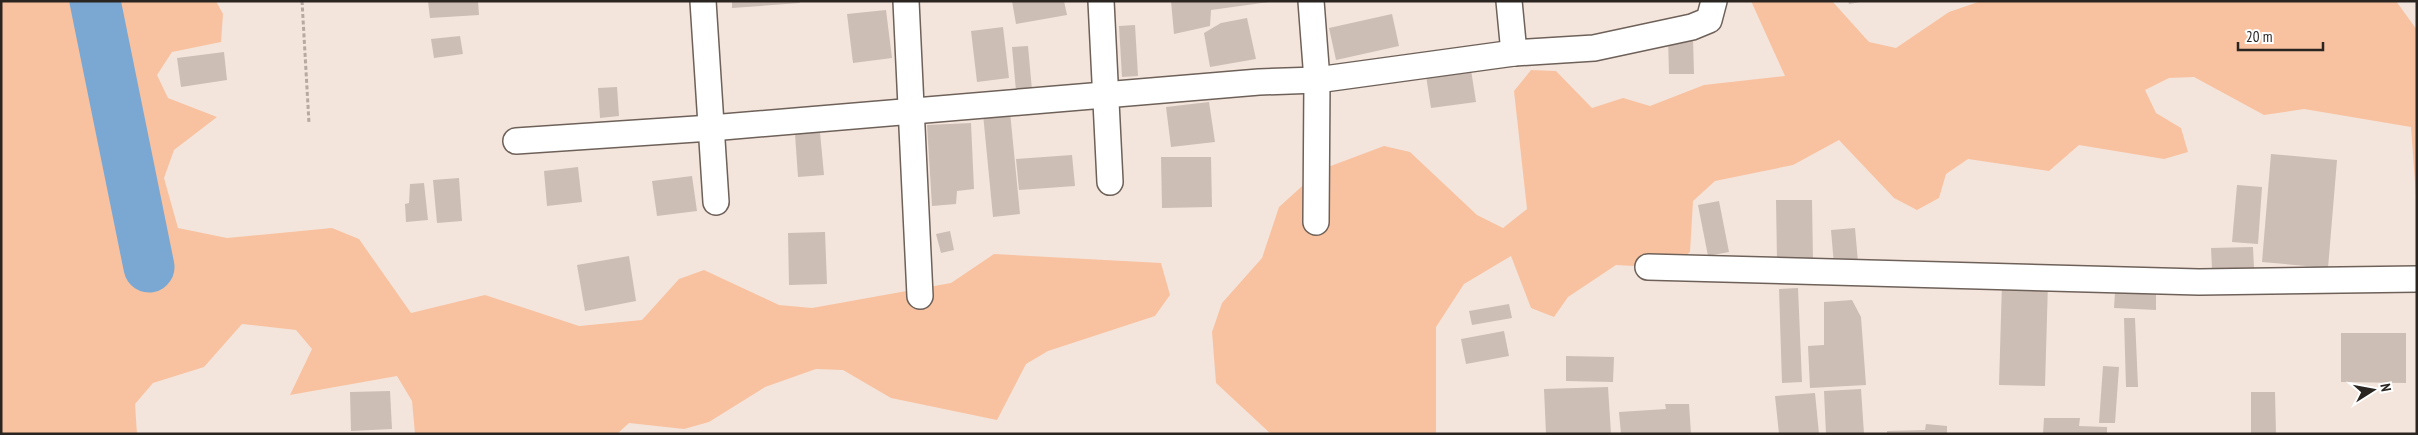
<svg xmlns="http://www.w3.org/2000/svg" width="2418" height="435" font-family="'PT Sans Narrow',sans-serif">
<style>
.green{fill:#f8c2a0}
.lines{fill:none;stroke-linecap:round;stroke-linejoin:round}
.river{stroke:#7ba8d2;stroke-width:51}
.building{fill:#ccbdb5}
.street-casing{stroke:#6e6159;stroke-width:28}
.path{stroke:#b5a9a1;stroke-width:3;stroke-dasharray:4 2.5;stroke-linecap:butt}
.street{stroke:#fff;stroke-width:25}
</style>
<rect width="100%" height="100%" fill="#f4e5dc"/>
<!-- green -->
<g class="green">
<path d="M1,1h215l7,13 -2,28 -49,10 -15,23 11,23 49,19 -43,33 -10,28 14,50 49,10 105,-10 27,11 52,74 74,-18 94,31 63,-6 37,-41 25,-9 75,35 33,3 139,-25 43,-29 167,9 9,32 -15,21 -107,35 -22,13 -29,56 -106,-22 -48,-28 -27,-1 -51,18 -56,35 -25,7 -55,-6 -12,11h-202l-3,-33 -15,-25 -107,19 22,-46 -16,-19 -54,-6 -38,43 -51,16 -18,21 2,30h-136z"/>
<path d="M1751,1h81l37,41 27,6 53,-36 32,-11h415l21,29v180l-6,-83 -107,-18 -40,6 -70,-38 -25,1 -24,12 11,23 25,15 7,24 -24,7 -85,-14 -30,26 -81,-12 -22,15 -7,24 -22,12 -23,-12 -55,-58 -46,25 -78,16 -22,20 -3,51 -20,16 -54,-3 -48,32 -14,20 -23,-9 -20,-52 -47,28 -28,43v107h-165l-55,-51 -4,-51 10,-29 40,-45 17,-51 41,-37 64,-24 26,6 67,63 26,13 24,-19 -13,-118 17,-21 25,1 36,37 31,-10 27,8 54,-21 81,-9z"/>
</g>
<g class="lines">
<!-- river -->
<path class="river" d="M95,1l54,266"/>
</g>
<!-- building -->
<g class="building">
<path d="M428,1h50l1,14 -49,3z"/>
<path d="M732,1h67l1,2 -68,5z"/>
<path d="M1012,1h52l3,14 -51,9z"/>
<path d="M1171,1h98v1l-58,8 -1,16 -36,8z"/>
<path d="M1848,1h12v1l-11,2z"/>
<path d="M886,10l6,48 -39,5 -6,-49z"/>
<path d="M1392,14l7,32 -63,14 -7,-32z"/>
<path d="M1247,18l9,41 -46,8 -6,-34 17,-10z"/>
<path d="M1135,25l3,51 -16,1 -3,-51z"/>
<path d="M1003,27l6,51 -32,4 -6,-51z"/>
<path d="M460,36l3,18 -29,4 -3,-19z"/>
<path d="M1668,38h25l1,36h-25z"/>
<path d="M1028,46l4,44 -16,1 -4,-44z"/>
<path d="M224,52l3,28 -46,7 -4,-29z"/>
<path d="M1471,70l5,32 -45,6 -5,-32z"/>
<path d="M617,87l2,29 -19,2 -2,-30z"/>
<path d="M1209,102l6,40 -44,5 -5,-40z"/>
<path d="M1010,112l10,102 -27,3 -10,-103z"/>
<path d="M971,123l3,66 -17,2 -1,13 -24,2 -5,-81z"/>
<path d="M820,132l4,43 -26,2 -3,-43z"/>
<path d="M2271,154l66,6 -9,108 -66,-6z"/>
<path d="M1072,155l3,31 -56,4 -3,-31z"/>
<path d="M1161,157h50l1,50 -50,1z"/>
<path d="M578,167l4,35 -35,4 -3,-35z"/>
<path d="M692,176l5,35 -40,5 -5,-35z"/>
<path d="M459,178l3,43 -25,2 -4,-43z"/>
<path d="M424,183l4,37 -22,2 -1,-18 4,-1 1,-19z"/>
<path d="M2237,185l25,2 -4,57 -26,-2z"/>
<path d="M1776,200h36l1,60 -36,1z"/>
<path d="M1719,201l10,51 -21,4 -10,-51z"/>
<path d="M1855,228l3,34 -24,3 -3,-35z"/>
<path d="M950,231l4,19 -13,3 -5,-19z"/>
<path d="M825,232l2,52 -38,1 -1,-52z"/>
<path d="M2253,247l1,21 -42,1 -1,-21z"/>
<path d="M629,256l7,45 -51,10 -8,-46z"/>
<path d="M2002,282l46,1 -3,103 -46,-1z"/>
<path d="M1798,288l4,94 -20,1 -3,-94z"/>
<path d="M2115,292l41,2v16l-42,-2z"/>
<path d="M1852,300l9,17 5,68 -56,3 -2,-42 16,-1v-43z"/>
<path d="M1509,304l3,14 -40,7 -3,-14z"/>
<path d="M2124,318h11l3,69h-12z"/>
<path d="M1504,331l5,25 -43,8 -5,-25z"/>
<path d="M2341,333h65v50l-65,-1z"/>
<path d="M1566,356l48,1 -1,25 -47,-1z"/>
<path d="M2103,366l16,1 -4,56h-16z"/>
<path d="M1608,387l3,47h-65l-2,-45z"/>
<path d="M1861,389l3,45h-38l-2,-43z"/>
<path d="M390,391l2,38 -41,2 -1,-39z"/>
<path d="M2251,392h24l1,42h-25z"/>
<path d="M1815,393l4,41h-40l-4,-38z"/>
<path d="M1665,404h24l2,30h-70l-2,-22 47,-3z"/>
<path d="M2044,418h36l-1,8 28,1v7h-64z"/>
<path d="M1926,424l21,2v8h-60v-3l38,-1z"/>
</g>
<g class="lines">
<defs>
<g id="street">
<path d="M703,1l13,201"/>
<path d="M906,1l14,295"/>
<path d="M1101,1l9,181"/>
<path d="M1311,1l6,79 -1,142"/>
<path d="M1509,1l5,52"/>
<path d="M516,141l195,-13 548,-46 58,-2 197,-27 80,-5 98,-21 17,-7 5,-19"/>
<path d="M1648,267l551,15 218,-3"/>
</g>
</defs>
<!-- street casing -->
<use href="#street" class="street-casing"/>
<!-- path -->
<path class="path" d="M302,1l7,122"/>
<!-- street -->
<use href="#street" class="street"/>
</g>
<!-- border -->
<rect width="2418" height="435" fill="none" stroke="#2a2521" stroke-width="5"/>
<!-- north arrow -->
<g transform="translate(2373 390) rotate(79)" stroke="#ffffff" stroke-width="4" paint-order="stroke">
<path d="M0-4L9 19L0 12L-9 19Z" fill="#2a2521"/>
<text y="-8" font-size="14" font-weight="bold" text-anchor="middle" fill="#2a2521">N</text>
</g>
<!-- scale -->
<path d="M2238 42v8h85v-8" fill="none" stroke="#2a2521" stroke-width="2.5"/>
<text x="2246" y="42" font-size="15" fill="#2a2521" stroke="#ffffff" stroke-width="4" paint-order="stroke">20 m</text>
</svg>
